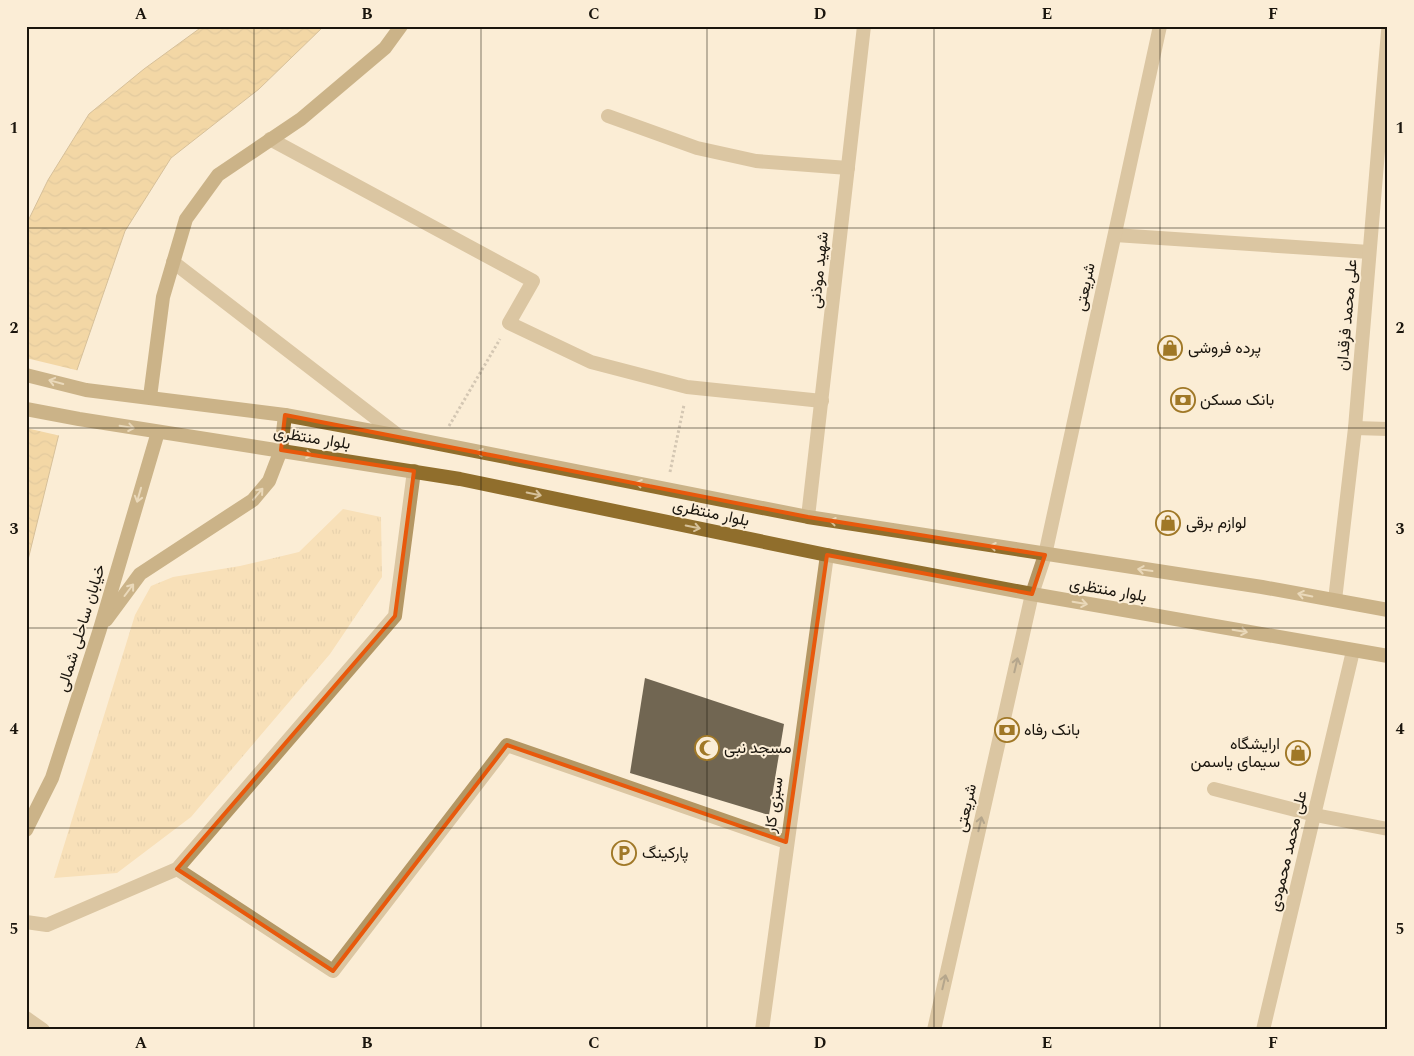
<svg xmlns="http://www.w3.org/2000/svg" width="1414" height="1056" font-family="Spectral,Vazirmatn,serif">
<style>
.park{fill:url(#park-tufts)}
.water{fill:url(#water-waves);stroke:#aa8a50}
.pier{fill:#fbedd6}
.building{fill:#716652}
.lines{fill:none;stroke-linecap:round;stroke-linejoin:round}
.path{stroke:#a59a89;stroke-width:3;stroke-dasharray:2.5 2.5;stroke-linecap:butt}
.minor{stroke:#b49764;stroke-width:14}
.tertiary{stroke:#b49764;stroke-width:14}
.secondary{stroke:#906e2c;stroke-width:14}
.oneway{stroke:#d6c19a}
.oneway2{stroke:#5f5034}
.marked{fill:none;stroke:#e8590c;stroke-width:4;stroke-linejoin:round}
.grid{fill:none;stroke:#1a150d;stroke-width:1;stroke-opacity:0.55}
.labels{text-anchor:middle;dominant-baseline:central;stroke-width:4;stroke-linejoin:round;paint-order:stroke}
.street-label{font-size:16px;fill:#1a150d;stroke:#fbedd6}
.poi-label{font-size:16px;fill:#1a150d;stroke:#fbedd6;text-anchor:start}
.neatline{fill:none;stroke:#1a150d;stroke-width:2}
.grid-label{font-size:16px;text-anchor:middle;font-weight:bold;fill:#1a150d}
</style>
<defs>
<pattern id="park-tufts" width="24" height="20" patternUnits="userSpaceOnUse" patternTransform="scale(1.25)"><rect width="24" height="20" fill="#f3d094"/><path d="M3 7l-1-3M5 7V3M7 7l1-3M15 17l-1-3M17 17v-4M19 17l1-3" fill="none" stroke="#d0b27e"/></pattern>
<pattern id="water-waves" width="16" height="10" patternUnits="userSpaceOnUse" patternTransform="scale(1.25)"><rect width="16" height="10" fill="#e8bc6c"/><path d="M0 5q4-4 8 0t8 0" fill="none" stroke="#c6a15c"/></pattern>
</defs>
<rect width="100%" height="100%" fill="#fbedd6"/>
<!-- park -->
<path class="park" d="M343,509l38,8 1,60 -52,77 -139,163 -74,56 -63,5 81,-263 16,-29 22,-9 67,-11 59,-14z"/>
<!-- water -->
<path class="water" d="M203,26h121l-65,63 -88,69 -46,73 -56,162 -43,175v-343l22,-45 41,-66 55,-45z"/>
<!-- pier -->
<path class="pier" d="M26,358l54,13 -14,39 -5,26 -35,-8z"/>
<!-- building -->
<path class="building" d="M645,678l139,46 -15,91 -139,-42z"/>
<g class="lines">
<!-- path -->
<g class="path">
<path d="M449,426l51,-87"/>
<path d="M670,472l14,-67"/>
</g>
<!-- minor -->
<g class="minor">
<path d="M608,116l89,32 59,13 92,7"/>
<path d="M270,139l263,142 -24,42 82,39 96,25 135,14"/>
<path d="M1115,235l254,17"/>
<path d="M173,262l226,174"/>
<path d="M1355,428l33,1"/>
<path d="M808,517l56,-491"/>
<path d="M1335,600l20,-172 33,-397"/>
<path d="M1214,789l101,26 73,14"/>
<path d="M177,869l156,102 174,-226 279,97"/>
<path d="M26,922l21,3 130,-56 218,-253 19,-145"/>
<path d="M762,1030l65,-475"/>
<path d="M1263,1030l90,-379"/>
</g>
<!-- tertiary -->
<g class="tertiary">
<path d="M26,1018l17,12"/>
<path d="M934,1030l98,-436 13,-39 115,-529"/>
</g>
<!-- secondary -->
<g class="secondary">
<path d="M26,375l60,15 199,25 114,21 409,81 454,70 126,23"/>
<path d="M150,397l13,-100 23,-78 32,-44 83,-56 84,-71 16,-22"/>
<path d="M26,409l53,10 381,60 367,76 205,39 356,62"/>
<path d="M106,620l34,-46 113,-74 16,-19 12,-31 4,-35"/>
<path d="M26,830l26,-52 48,-149 58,-197"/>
</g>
</g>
<!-- one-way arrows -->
<defs><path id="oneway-shaft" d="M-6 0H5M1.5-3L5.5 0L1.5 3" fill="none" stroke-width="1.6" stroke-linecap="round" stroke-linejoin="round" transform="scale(1.25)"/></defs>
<g class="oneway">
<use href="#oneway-shaft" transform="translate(56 382) rotate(-165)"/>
<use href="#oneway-shaft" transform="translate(127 427) rotate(9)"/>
<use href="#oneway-shaft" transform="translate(484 453) rotate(-169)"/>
<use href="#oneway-shaft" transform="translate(305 454) rotate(9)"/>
<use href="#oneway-shaft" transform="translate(643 484) rotate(-169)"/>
<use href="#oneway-shaft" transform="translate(258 494) rotate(-50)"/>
<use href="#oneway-shaft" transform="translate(534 494) rotate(12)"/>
<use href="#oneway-shaft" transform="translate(139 495) rotate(106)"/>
<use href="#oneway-shaft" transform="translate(837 522) rotate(-171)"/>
<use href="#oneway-shaft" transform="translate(693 527) rotate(12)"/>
<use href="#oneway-shaft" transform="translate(997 547) rotate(-171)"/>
<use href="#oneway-shaft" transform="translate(1145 570) rotate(-172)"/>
<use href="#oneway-shaft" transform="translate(129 590) rotate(-53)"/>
<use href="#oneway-shaft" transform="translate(1305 595) rotate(-169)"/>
<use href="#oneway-shaft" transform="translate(1080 603) rotate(10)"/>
<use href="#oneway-shaft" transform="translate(1240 631) rotate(10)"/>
</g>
<g class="oneway2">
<use href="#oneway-shaft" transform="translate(1016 665) rotate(-77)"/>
<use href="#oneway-shaft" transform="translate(980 824) rotate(-77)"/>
<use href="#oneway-shaft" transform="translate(944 982) rotate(-77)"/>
</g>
<!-- marked area -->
<path d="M0 0H1414V1056H0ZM285,415l523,102 237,38 -13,39 -205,-39 -41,287 -279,-97 -174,226 -156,-102 218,-253 19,-145 -133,-21z" fill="#fbedd6" fill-opacity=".55" fill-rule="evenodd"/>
<path class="marked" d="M285,415l523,102 237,38 -13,39 -205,-39 -41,287 -279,-97 -174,226 -156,-102 218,-253 19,-145 -133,-21z"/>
<!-- grid -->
<path class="grid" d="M254,26v1004M481,26v1004M707,26v1004M934,26v1004M1160,26v1004M26,228h1362M26,428h1362M26,628h1362M26,828h1362"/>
<!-- icons -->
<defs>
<symbol id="shop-ring" viewBox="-11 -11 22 22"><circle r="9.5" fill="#fbedd6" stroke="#a07827" stroke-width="1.5"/><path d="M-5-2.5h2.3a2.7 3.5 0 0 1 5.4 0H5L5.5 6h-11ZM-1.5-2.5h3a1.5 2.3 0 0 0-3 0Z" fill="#a07827"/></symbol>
<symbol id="bank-ring" viewBox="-11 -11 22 22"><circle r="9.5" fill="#fbedd6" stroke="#a07827" stroke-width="1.5"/><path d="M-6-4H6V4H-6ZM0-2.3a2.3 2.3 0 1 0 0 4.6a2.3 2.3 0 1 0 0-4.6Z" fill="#a07827"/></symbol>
<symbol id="mosque-ring" viewBox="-11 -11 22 22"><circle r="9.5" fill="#fbedd6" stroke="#a07827" stroke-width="1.5"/><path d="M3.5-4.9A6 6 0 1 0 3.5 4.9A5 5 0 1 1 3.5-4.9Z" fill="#a07827"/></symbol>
<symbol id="parking-ring" viewBox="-11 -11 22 22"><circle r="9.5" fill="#fbedd6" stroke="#a07827" stroke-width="1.5"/><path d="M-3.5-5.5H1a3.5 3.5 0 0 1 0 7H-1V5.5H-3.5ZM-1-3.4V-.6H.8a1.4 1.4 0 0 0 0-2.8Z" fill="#a07827"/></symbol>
</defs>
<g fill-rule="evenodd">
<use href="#shop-ring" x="1156" y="334" width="28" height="28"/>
<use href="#bank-ring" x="1169" y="386" width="28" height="28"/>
<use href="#shop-ring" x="1154" y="509" width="28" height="28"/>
<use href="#bank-ring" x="993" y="716" width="28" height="28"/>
<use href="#mosque-ring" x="693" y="734" width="28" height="28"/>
<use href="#shop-ring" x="1284" y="739" width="28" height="28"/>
<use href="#parking-ring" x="610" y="839" width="28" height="28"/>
</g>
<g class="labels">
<!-- street labels -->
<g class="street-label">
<text transform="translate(819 270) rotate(-84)">شهید موذنی</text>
<text transform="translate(1085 287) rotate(-78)">شریعتی</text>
<text transform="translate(1347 315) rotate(-85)">علی محمد فرقدان</text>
<text transform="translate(312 438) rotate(9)">بلوار منتظری</text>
<text transform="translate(711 513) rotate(12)">بلوار منتظری</text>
<text transform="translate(1108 590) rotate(10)">بلوار منتظری</text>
<text transform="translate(81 628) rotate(-73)">خیابان ساحلی شمالی</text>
<text transform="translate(774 805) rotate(-82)">سبزی کار</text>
<text transform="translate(966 808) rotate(-77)">شریعتی</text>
<text transform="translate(1288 851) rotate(-77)">علی محمد محمودی</text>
</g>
<!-- poi labels -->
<g class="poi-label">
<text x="1188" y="348">پرده فروشی</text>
<text x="1200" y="400">بانک مسکن</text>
<text x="1186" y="523">لوازم برقی</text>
<text x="1024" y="730">بانک رفاه</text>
<text x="1280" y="744" text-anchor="end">ارایشگاه<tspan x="1280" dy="18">سیمای یاسمن</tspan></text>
<text x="724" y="748">مسجد نبی</text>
<text x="642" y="853">پارکینگ</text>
</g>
</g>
<!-- border -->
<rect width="1414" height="1056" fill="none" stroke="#fbedd6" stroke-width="55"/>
<rect x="28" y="28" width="1358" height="1000" class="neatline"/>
<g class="grid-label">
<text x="141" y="19">A</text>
<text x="367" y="19">B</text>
<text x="594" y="19">C</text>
<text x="820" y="19">D</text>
<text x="1047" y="19">E</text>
<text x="1273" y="19">F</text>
<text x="14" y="133">1</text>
<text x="1400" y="133">1</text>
<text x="14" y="333">2</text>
<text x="1400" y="333">2</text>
<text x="14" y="534">3</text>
<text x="1400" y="534">3</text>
<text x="14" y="734">4</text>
<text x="1400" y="734">4</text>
<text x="14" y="934">5</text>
<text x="1400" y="934">5</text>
<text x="141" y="1048">A</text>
<text x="367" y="1048">B</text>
<text x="594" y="1048">C</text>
<text x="820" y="1048">D</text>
<text x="1047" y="1048">E</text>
<text x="1273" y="1048">F</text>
</g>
</svg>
